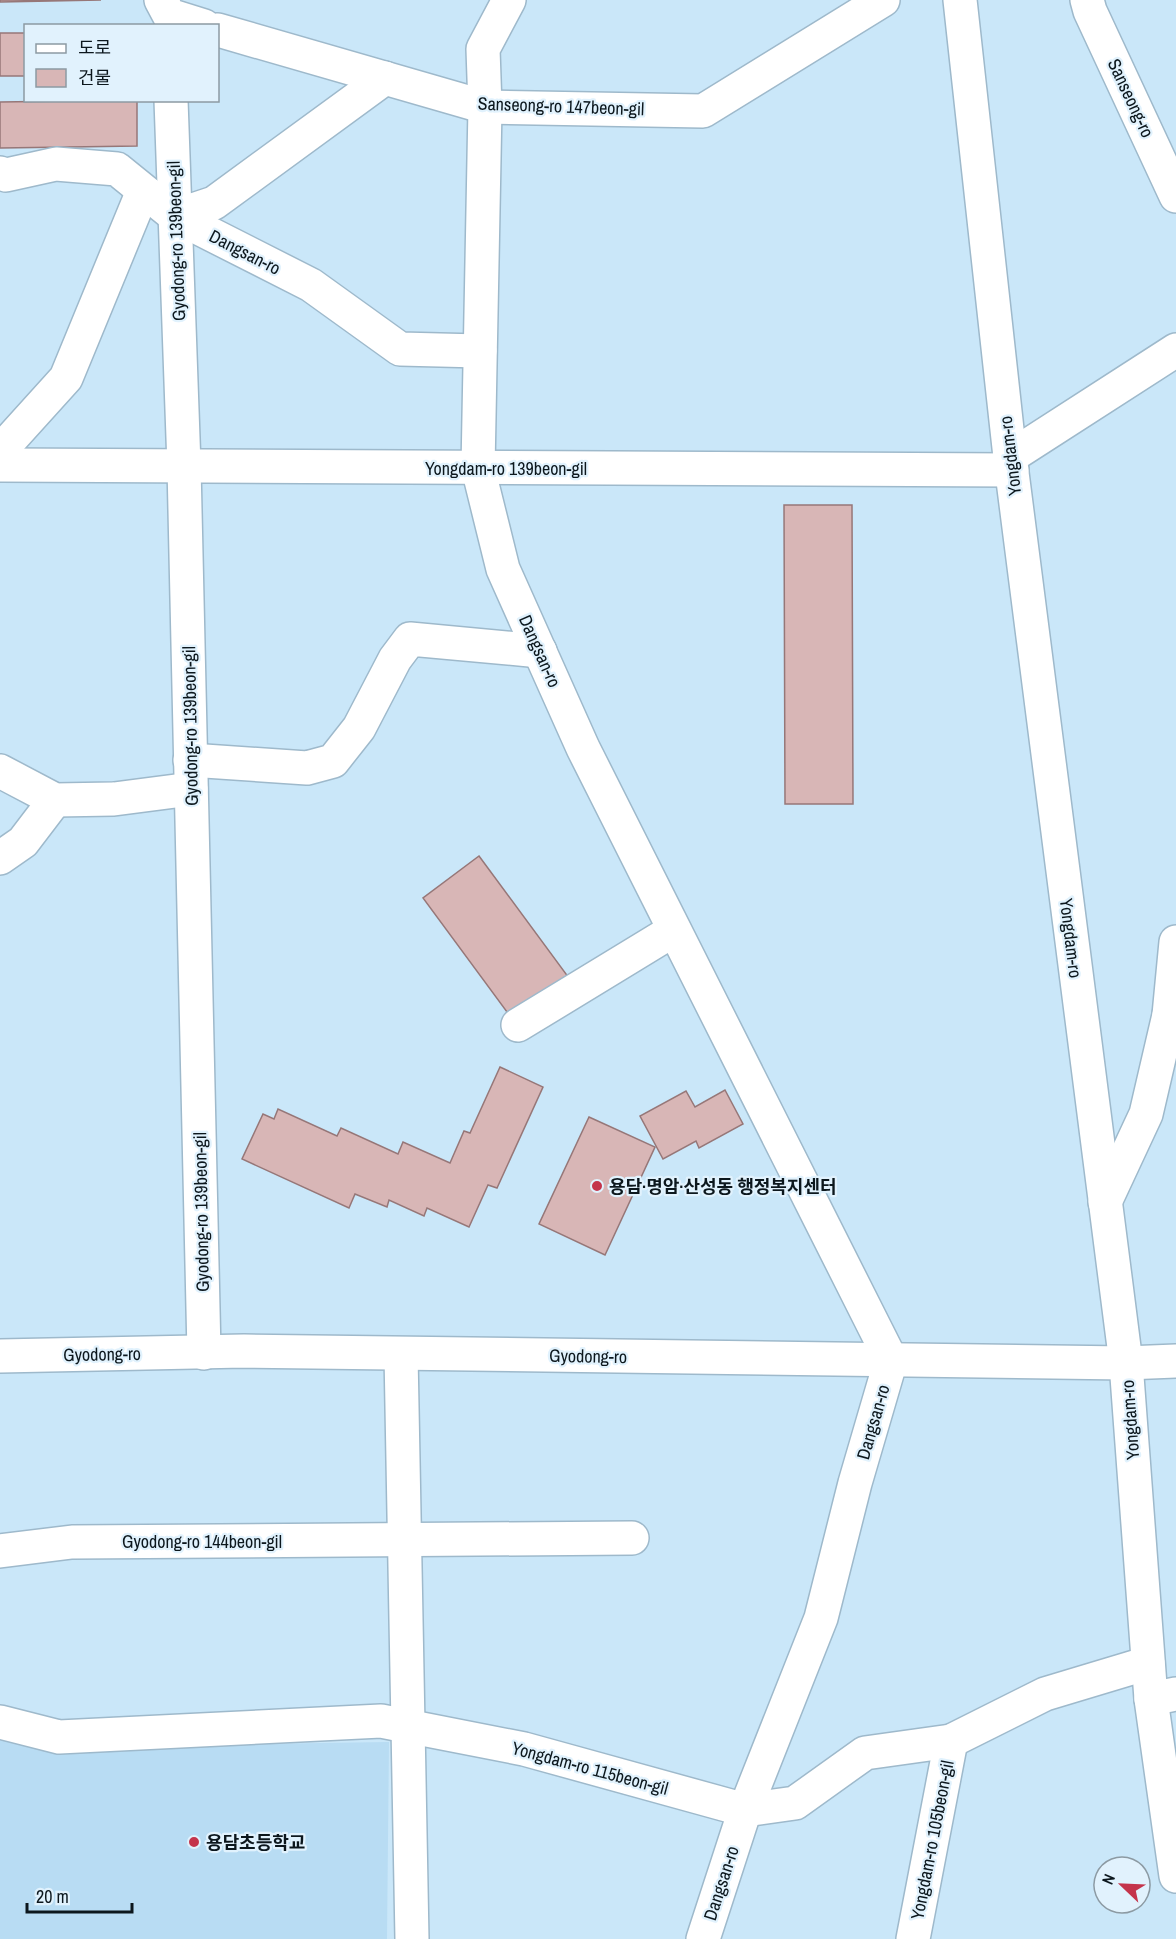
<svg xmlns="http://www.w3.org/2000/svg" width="1176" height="1939" font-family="'Archivo Narrow','Noto Sans KR',sans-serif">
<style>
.built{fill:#b8dcf3}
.building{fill:#d8b6b6;stroke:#967778;stroke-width:1.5}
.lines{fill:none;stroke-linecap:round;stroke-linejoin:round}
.minor-casing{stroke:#9eb9cb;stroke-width:36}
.major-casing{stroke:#9eb9cb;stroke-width:36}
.minor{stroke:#fff;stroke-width:33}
.major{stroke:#fff;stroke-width:33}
.poi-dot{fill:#c4344b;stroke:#e1f2fd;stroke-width:2}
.labels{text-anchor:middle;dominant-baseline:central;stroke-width:4.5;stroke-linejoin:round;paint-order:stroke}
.street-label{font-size:18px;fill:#0c171d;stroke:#e1f2fd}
.poi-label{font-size:18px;font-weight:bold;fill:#0c171d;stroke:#e1f2fd;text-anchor:start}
</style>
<rect width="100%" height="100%" fill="#cae7f9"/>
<!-- built -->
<path class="built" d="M0,1737l38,10 351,-5 -2,197h-387z"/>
<!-- building -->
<g class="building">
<path d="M0,0h101l-101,2z"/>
<rect x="0" y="33" width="26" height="43"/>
<path d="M137,100v46l-137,2v-46z"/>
<path d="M784,505h68l1,299h-68z"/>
<path d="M479,856l90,122 -56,42 -90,-122z"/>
<path d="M500,1067l43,20 -46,101 -9,-3 -19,42 -42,-19 -3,8 -35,-16 -2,7 -32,-13 -6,14 -107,-49 21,-45 11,5 4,-10 59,27 4,-8 57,26 5,-12 47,21 14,-32 6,2z"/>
<path d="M725,1090l18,34 -44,24 -3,-7 -33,18 -23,-43 46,-25 9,16z"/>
<path d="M589,1117l66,30 -50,108 -66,-31z"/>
</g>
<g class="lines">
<defs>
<g id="minor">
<path d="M161,0l8,15 35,11"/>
<path d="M509,0l-26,49 2,58 -7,361 25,101 80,179 308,612 -36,123 -34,135 -76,192 -42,129"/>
<path d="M1087,0l3,11 86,185"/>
<path d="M218,30l267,77 218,4 180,-111"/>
<path d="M171,100l13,366 20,887"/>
<path d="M0,173l6,2 50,-11 61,5 58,47 136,69 89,64 80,2"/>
<path d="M175,216l39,-13 171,-125"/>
<path d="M0,451l66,-73 77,-187"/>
<path d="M1010,457l166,-107"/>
<path d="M0,465l1012,5"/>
<path d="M190,760l117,8 26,-7 26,-33 36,-69 15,-20 130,12"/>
<path d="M0,771l55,29 59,-1 77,-10"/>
<path d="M0,858l23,-16 32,-42"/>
<path d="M1169,1015l7,-73"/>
<path d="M518,1025l156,-95"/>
<path d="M1105,1202l41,-88 23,-99 7,-5"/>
<path d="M401,1354l11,585"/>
<path d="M0,1356l244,-5 882,12 50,-2"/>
<path d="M0,1551l72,-9 560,-4"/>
<path d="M1151,1699l25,-5"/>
<path d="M0,1722l59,15 322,-16 143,28 221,61 50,-7 70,-50 86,-12 94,-47 103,-31"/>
<path d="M913,1939l38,-198"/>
</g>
<path id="major" d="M960,0l50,457 116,906 25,336 25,177"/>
</defs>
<!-- minor casing -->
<use href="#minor" class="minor-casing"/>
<!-- major casing -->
<use href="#major" class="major-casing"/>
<!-- minor -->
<use href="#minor" class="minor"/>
<!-- major -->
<use href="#major" class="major"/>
</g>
<!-- markers -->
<g class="poi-dot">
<circle cx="597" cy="1186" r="6"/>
<circle cx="194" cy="1842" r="6"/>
</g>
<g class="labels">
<!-- street labels -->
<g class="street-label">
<text transform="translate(1131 98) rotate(65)">Sanseong-ro</text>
<text transform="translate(561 106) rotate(2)">Sanseong-ro 147beon-gil</text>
<text transform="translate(176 241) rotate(-92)">Gyodong-ro 139beon-gil</text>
<text transform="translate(245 252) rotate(27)">Dangsan-ro</text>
<text transform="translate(1010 456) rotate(-97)">Yongdam-ro</text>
<text x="506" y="468">Yongdam-ro 139beon-gil</text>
<text transform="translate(540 651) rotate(66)">Dangsan-ro</text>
<text transform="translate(190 726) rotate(-91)">Gyodong-ro 139beon-gil</text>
<text transform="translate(1071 938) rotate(83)">Yongdam-ro</text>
<text transform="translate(201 1212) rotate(-91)">Gyodong-ro 139beon-gil</text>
<text transform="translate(102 1354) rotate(-1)">Gyodong-ro</text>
<text transform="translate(588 1356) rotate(1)">Gyodong-ro</text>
<text transform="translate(1130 1420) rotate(-94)">Yongdam-ro</text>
<text transform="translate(873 1422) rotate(-74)">Dangsan-ro</text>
<text x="202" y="1541">Gyodong-ro 144beon-gil</text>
<text transform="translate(590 1768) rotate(15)">Yongdam-ro 115beon-gil</text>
<text transform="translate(932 1840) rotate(-79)">Yongdam-ro 105beon-gil</text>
<text transform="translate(721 1883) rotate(-72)">Dangsan-ro</text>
</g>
<!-- poi labels -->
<g class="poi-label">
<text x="609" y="1186">용담·명암·산성동 행정복지센터</text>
<text x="206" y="1842">용담초등학교</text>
</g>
</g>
<!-- legend -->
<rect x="24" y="24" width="195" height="78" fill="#e1f2fd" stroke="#8c9aa3" stroke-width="1.5"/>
<rect x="36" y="44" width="30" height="9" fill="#ffffff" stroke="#8c9aa3" stroke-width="1.5"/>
<text x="78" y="54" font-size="18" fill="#0c171d">도로</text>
<rect x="36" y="69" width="30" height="18" fill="#d8b6b6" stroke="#8c9aa3" stroke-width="1.5"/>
<text x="78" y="84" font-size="18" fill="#0c171d">건물</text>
<!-- north arrow -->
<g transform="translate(1122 1885) rotate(293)"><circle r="28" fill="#e1f2fd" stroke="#8c9aa3" stroke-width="1.5"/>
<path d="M0-4.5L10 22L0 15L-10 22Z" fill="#c4344b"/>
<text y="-9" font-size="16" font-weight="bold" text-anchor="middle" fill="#0c171d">N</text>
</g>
<!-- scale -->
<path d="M27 1903v9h105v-9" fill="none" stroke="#0c171d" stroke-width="3"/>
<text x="36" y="1903" font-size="18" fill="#0c171d" stroke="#e1f2fd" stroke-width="4.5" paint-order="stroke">20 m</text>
</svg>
